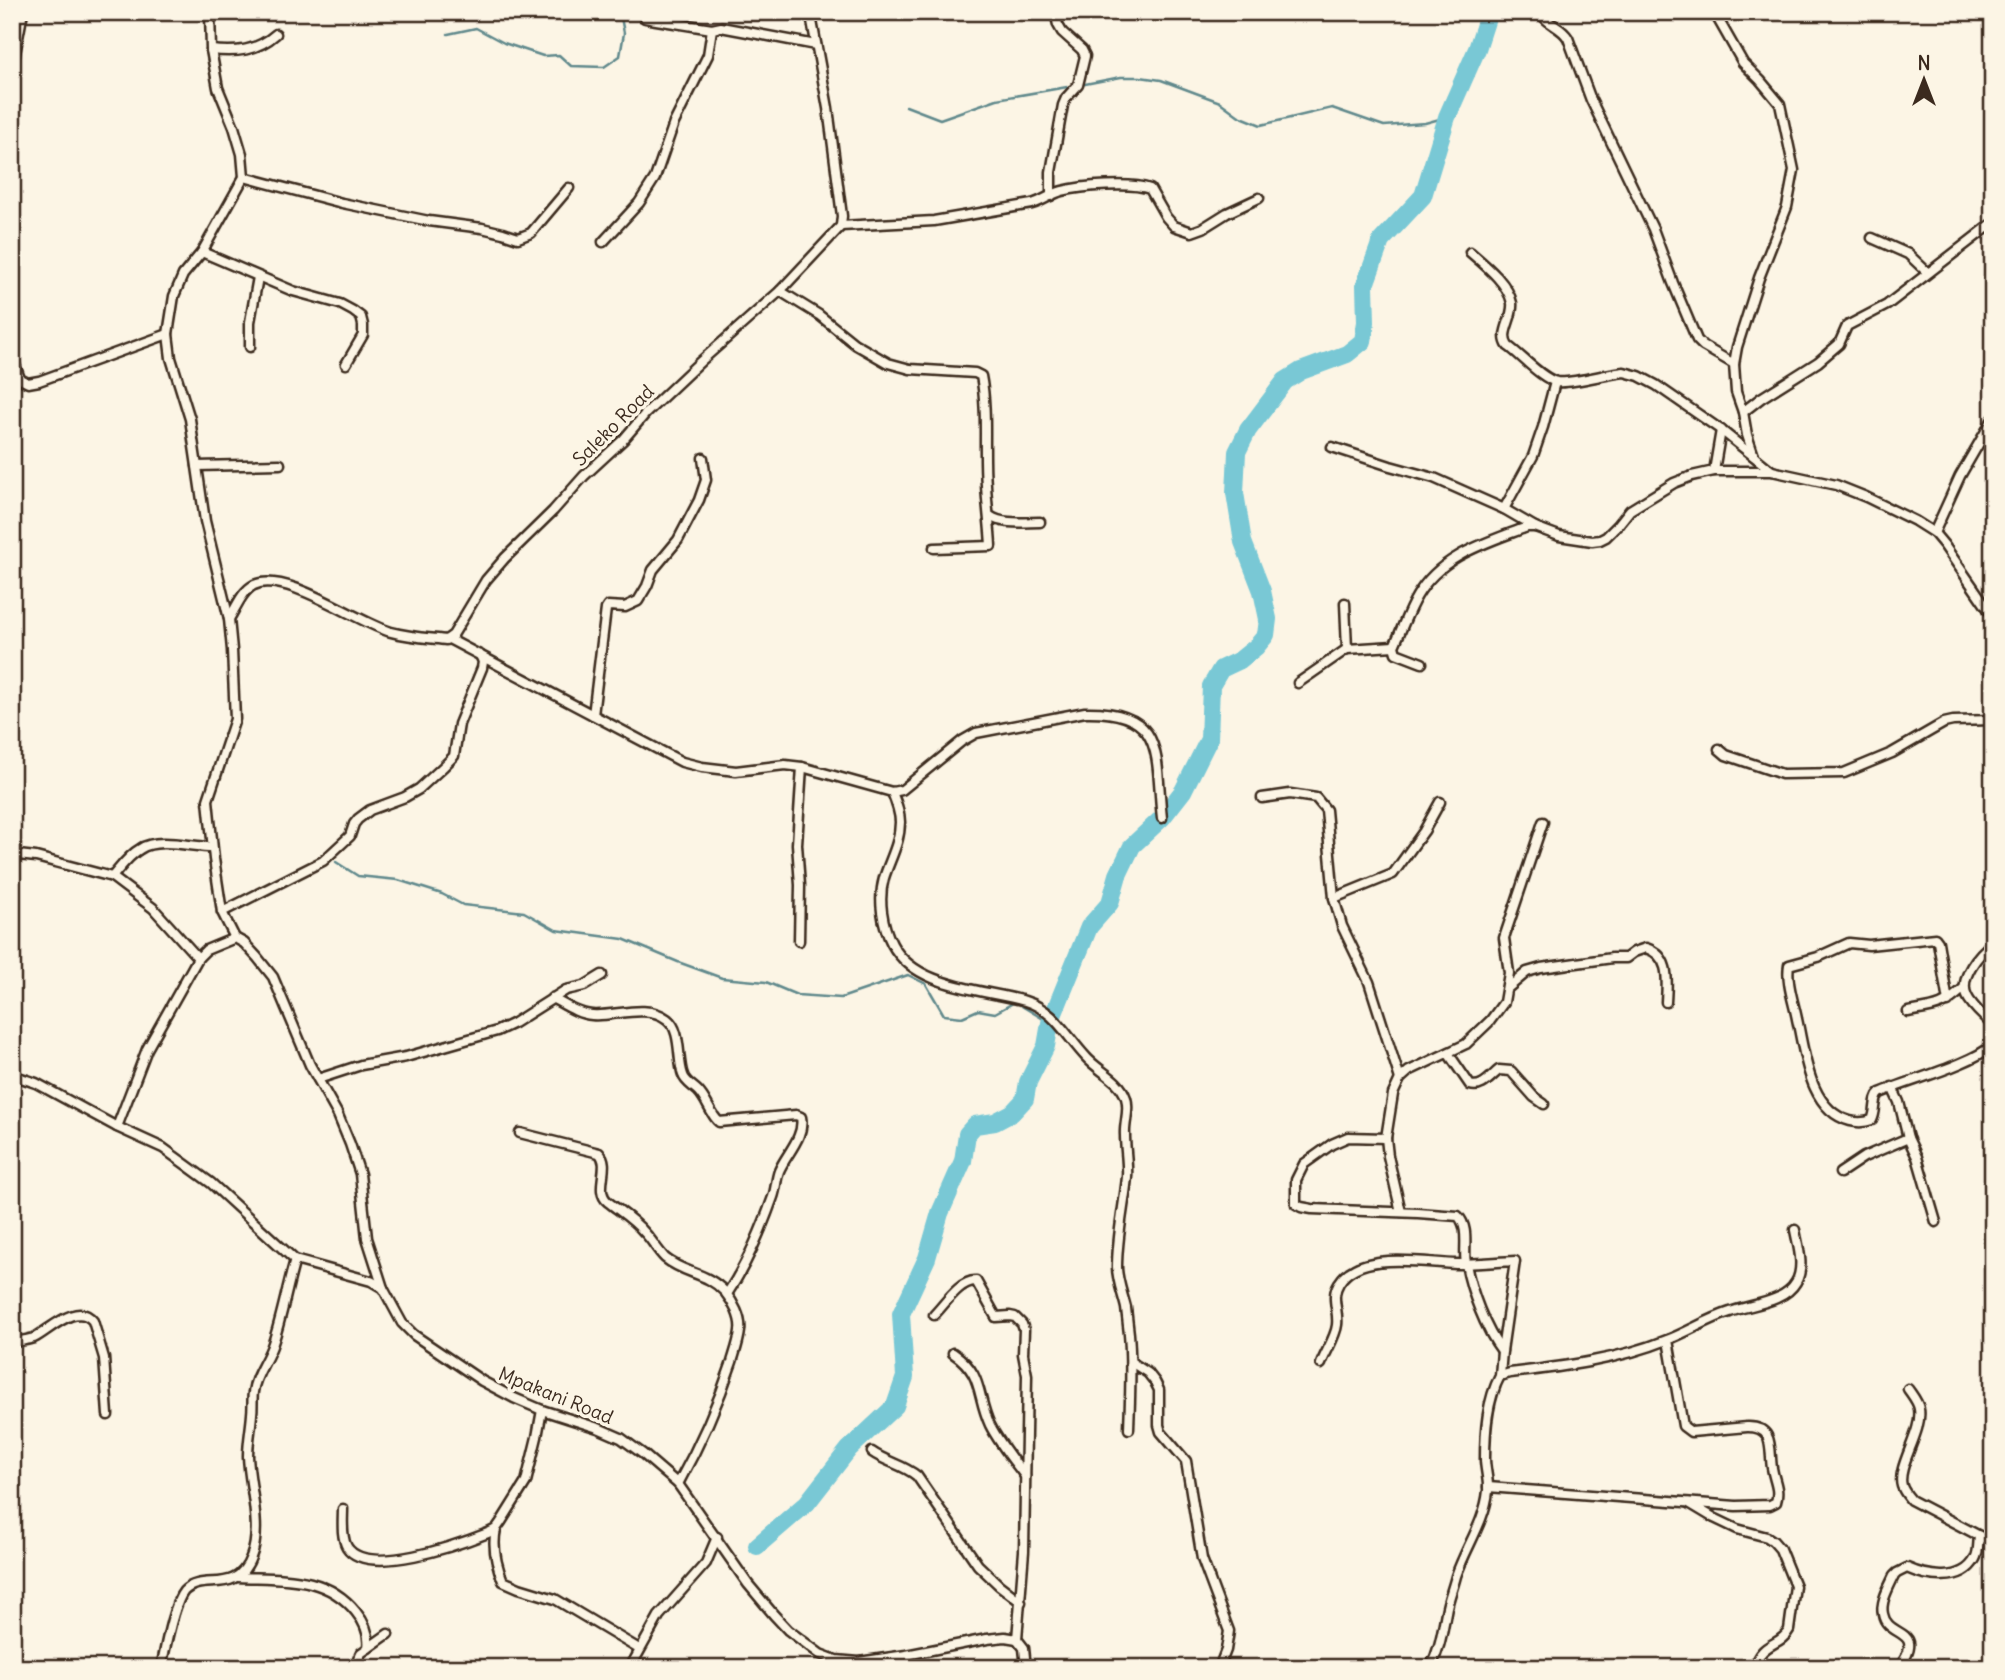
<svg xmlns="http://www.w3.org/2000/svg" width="2005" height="1680" font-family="Delius,sans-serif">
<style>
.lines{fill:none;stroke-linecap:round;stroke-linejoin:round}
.stream{stroke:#60898c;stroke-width:2.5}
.river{stroke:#79c8d5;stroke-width:18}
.minor-casing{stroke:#3b2a1e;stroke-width:13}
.minor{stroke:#fcf5e5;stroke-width:8}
.labels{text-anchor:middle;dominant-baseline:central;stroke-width:7;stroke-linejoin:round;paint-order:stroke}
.street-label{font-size:19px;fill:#3b2a1e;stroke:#fcf5e5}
</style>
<rect width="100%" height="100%" fill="#fcf5e5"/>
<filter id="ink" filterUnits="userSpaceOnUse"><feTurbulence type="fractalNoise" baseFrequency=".0143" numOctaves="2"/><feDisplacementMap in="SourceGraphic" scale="14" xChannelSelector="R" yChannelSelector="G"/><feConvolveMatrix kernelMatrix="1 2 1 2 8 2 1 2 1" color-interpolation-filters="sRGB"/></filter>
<g filter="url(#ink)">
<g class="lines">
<!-- stream -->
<g class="stream">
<path d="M448,34l28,-6 28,15 39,13 16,-1 12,11 33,1 16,-11 4,-23 -4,-21"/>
<path d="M1080,85l41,-8h19l21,3 59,22 19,14 22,9 71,-17 52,18 41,-3 22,-6"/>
<path d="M906,106l34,13 57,-20 76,-13"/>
<path d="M336,862l22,14 40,4 44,14 21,11 61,7 32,18 67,9 55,23 44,16 44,4 31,13 44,3 67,-23 18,9 18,31 18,2 16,-7 17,3 20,-11 35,21"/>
</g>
<!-- river -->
<path class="river" d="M757,1546l50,-43 42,-54 46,-43 10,-29 -4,-63 26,-56 13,-45 23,-52 4,-27 8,-9 20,-3 17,-9 13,-14 3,-17 18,-36 4,-23 39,-96 21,-24 8,-28 14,-29 30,-28 21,-27 26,-52 2,-53 10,-17 19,-9 16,-13 10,-12 2,-16 -6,-28 -19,-49 -8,-49 2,-41 11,-22 37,-49 16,-10 46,-17 16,-13 3,-19 -1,-37 16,-44 42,-45 24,-79 30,-68 12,-37"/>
<defs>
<g id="minor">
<path d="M210,12l1,38 7,38 16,39 8,27 2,23 -42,75 -19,23 -9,21 -6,38 3,24 19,61 15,102 24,98 3,31 3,69 -27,81 6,59 8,53 13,26 9,5 13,14 16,20 37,88 28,50 12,29 10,30 7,64 16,50"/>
<path d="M643,12l2,6 5,1 62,10"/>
<path d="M1540,12c7,13 21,14 28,26l23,62 62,129 20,54 24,57 6,6 31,18"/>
<path d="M1714,12l29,51 17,17 20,24 14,66 -7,37 -28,71 -22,69 -3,17 2,28 7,20 4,23 7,21"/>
<path d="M211,50c25,3 46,1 65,-16"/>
<path d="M13,64l10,-52"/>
<path d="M244,177l98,26 87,18 53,7 21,5 15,5 13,-5 38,-45"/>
<path d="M1051,196v-24l12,-67 3,-7 12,-13 7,-29 -3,-6 -20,-18 -4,-7 -3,-13"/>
<path d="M841,226l93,-5 98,-17c11,-3 19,-10 30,-13 19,-5 70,-9 88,-2l16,28 8,9 18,6 11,-4 24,-15 32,-15"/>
<path d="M1872,238l36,16 19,18"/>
<path d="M603,242l36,-39 16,-25 19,-55 34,-68 4,-26 9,-2 95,18"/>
<path d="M202,252l91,39 47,13 13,7 8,6 2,8v10l-17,29"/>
<path d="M1470,252c15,13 38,31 42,51 2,15 -13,30 -4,43 13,9 34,33 49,36 13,2 45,-7 60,-9l7,-1 15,4 17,9 65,45 51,41"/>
<path d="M780,291l39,24 36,29 33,19 22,6 65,4 6,3c7,36 2,73 5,109 1,21 4,40 5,61l-57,2"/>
<path d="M250,347v-25l8,-45"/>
<path d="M12,356l8,23 8,4 11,-2 129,-47"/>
<path d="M1743,412l18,-14 57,-36 21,-18 8,-18 40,-21 106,-82"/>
<path d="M1332,447l58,19 44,12 70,31 31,18"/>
<path d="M197,466l83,-2"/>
<path d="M1714,471l7,-41"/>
<path d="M1504,509l29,-53 10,-29 12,-45"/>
<path d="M990,516c13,9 34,6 50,6"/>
<path d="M1934,533l26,-57 33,-57"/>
<path d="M1345,603l2,46"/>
<path d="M229,619c7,-11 13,-28 25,-34 32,-15 104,38 137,47 18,5 37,6 55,8l7,-5 33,-55 19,-22 48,-47 31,-35 39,-36 23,-27 55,-52 79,-70 61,-65 1,-10 -14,-108 -16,-87v-9"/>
<path d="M449,639l233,123 20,5 34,4 49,-6 17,2 90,25 10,-2 60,-49 14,-8 109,-21c82,-2 70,45 77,106"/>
<path d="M1422,663l-26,-10 -2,-7c8,-17 14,-35 23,-50 24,-41 69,-53 110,-69h8l24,9 33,5 8,-1 6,-3 12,-12 12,-15 44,-27 18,-7 22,-5h58l64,14 30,12 49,24 19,12 10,12 49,71"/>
<path d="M1298,683l49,-34 47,-3"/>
<path d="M593,715l13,-106 2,-3 17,1 13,-6 9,-15 6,-16 25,-30 21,-40 7,-20 -3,-22"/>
<path d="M1719,749l7,6 56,19 62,-1 48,-20 52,-30 9,-2 40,-1"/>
<path d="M892,792c4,10 8,20 8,30 0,21 -10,37 -16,56 -6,21 -2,47 8,66 23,44 91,45 133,57 30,9 41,35 61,56 12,14 34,22 40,41 4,12 -2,25 -1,37 0,14 3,28 2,42 -3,30 -10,59 -10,90 0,13 6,28 9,41 1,9 2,17 3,26 3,32 1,64 0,95"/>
<path d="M1262,798l28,-4 26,4 10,12 8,88 8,28 27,56 31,97"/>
<path d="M12,856l6,-1 18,2 76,20 41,31 45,50"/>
<path d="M112,877c8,-9 17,-22 28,-28 18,-12 51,-2 72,-2"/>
<path d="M1334,898l59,-24 31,-43 16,-29"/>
<path d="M222,912l101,-51 27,-25 4,-12 4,-5 12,-9 35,-13 14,-8 25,-23 10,-10 5,-32 23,-56 1,-6 -3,-7"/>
<path d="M799,941l1,-56 -3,-41 5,-77"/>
<path d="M1993,943c-14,10 -35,35 -26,53 5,11 17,20 26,30"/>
<path d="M1508,988l19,-16 14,-4 71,-10h14l8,-6 12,-4c25,8 21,33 20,54"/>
<path d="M552,998c13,7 26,16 40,17 23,2 54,-12 75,4 15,11 10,41 16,56 2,7 10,11 15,16 9,9 12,23 21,31l77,-7 5,2c4,20 -15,37 -22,54 -3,8 -3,18 -6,26 -12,34 -26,67 -46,97"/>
<path d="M1948,1002l-10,-60 -3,-4 -66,7 -20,-2 -31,14 -29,8c-3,17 5,38 8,54 8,35 12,91 53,102 8,2 14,2 22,-1 5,-9 1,-21 8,-27 30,-13 90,-28 113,-48"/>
<path d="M1908,1012c29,-5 34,-4 56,-24"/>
<path d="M1448,1053l22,32c12,4 20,-8 29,-15l12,1 23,26 10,7"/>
<path d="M12,1075l24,8 81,44 46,21 48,35 84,77 76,21 12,7 19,35 12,12 68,46 32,17 28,12 56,18 23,10 22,16 35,30 70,100 26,31 14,15 32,24 16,6 23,2 47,-7 81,-16 18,-2 12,2 7,9 2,20"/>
<path d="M318,1079l43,-14 45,-8 91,-26 17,-8 52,-33 18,-4 18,-11"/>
<path d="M117,1127l30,-78 51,-91 8,-8 29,-12"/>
<path d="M520,1133l79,20c13,12 -6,37 9,49 13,10 26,18 37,31 7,7 12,17 20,25 19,16 42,14 60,34 8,10 17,26 15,39 -1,10 -5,21 -8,31 -14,42 -33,84 -54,122"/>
<path d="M1386,1138l-38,-1 -16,7 -28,20 -8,16v24l5,3 11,2 106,4 40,3c12,12 5,33 8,48 5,27 19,65 36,87"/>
<path d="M1908,1138l9,19 19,65"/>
<path d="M1840,1173l24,-16 44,-19 -9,-36 -7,-15"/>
<path d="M1401,1212l-13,-56 -2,-18 7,-44 7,-15 9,-8 57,-27 24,-23 14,-19 5,-29 -5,-35 39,-116"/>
<path d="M934,1315c11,-11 26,-35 42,-34l20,36 14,-1 5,1 7,7 2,6 -1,24 4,21 -3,176 -7,88"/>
<path d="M12,1343c7,-2 15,-3 22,-5 16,-8 43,-37 59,-17l11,37 4,57"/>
<path d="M953,1353c31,21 23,42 37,72 9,18 23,35 35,51"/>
<path d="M1131,1362l17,11 7,9 4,8v35l2,7 25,29 16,98 27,72 -3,19 -7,18"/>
<path d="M1321,1364c4,-11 15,-28 16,-39 2,-15 -7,-28 2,-42 20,-33 84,-20 117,-19 19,0 39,-2 59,-3l-13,90 -2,25"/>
<path d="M1908,1389c4,6 10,13 11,20 4,23 -23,58 -17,77 2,6 6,10 9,14l82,43"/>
<path d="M872,1452c14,10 32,13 45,24l61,89 21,20 22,17"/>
<path d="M1488,1487l248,19 34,-1 6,-3c4,-13 -2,-21 -4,-34 -3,-18 3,-42 -25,-41l-56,5 -8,-6 -15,-86"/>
<path d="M1689,1503l25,15 23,11 30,8 6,4 7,8 15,37 -6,44c-9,17 -28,11 -35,38"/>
<path d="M343,1509c0,11 -2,28 4,38 20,31 113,-3 141,-14l8,-4 5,-7 25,-40 11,-45 5,-27"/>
<path d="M496,1529c-4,18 0,35 7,52l16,7 36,11 84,50"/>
<path d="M238,1577c44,2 88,-3 118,35 9,11 14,22 12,36"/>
<path d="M161,1668c4,-18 12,-64 23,-77 19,-19 52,6 67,-34 12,-29 -2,-71 -3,-101 0,-14 3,-28 4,-42 1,-8 0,-15 1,-22 2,-18 15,-32 20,-49 9,-27 14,-56 22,-83"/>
<path d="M354,1668l7,-15 27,-19"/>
<path d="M630,1668l29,-52 47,-53 11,-26"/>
<path d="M1430,1668c10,-19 12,-35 16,-56 2,-12 7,-24 10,-36 10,-29 29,-55 32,-85 1,-10 -3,-22 -3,-32 0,-28 2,-59 15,-83l10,-3c51,-6 108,-13 157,-33 21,-8 41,-21 63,-28 21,-8 54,-9 66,-30 9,-15 2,-36 -1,-52"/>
<path d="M1899,1668c29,-41 -12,-29 -16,-54 -3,-12 6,-27 11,-38l3,-3 10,-5c20,9 55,15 68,-9 4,-7 3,-16 4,-23"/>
</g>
</defs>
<!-- minor casing -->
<use href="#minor" class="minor-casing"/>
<!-- minor -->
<use href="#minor" class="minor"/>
</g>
</g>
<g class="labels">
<!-- street labels -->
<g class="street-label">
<text transform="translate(613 425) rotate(-45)">Saleko Road</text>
<text transform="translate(556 1395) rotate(22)">Mpakani Road</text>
</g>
</g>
<!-- margin -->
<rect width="2005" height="1680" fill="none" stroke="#fcf5e5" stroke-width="42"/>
<rect x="21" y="21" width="1963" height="1638" fill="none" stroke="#3b2a1e" stroke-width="2.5" filter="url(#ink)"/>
<!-- north arrow -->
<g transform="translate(1924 80)" stroke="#fcf5e5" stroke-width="5" paint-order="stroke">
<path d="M0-5L12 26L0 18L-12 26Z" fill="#3b2a1e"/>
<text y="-10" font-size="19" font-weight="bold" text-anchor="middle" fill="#3b2a1e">N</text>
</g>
</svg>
